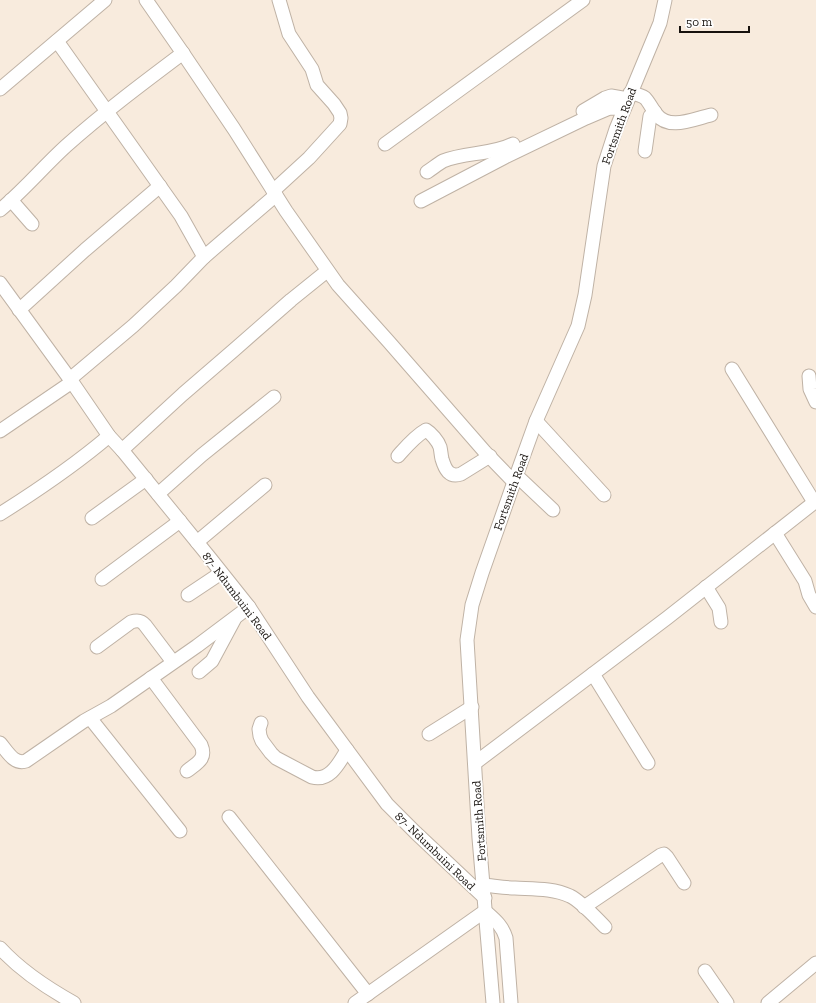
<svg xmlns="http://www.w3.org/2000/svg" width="816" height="1003" font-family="'Zilla Slab',serif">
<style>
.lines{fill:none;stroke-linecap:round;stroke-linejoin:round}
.minor-casing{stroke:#bfb2a5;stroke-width:15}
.minor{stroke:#fff;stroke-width:13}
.labels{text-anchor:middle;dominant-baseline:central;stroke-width:4;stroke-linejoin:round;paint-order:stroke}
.street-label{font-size:12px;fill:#17120e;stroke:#fff}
</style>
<rect width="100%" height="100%" fill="#f8ebdd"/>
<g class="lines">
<defs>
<g id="minor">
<path d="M146,0l34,49 54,80 52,82 52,74 51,57 96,110 29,30"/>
<path d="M57,41l124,175 23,41"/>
<path d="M0,89l105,-89"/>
<path d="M630,93c5,1 11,2 15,5 4,4 7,11 11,16 13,17 37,5 55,1"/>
<path d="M583,111l22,-13 6,-2 17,3"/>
<path d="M385,144l198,-144"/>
<path d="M645,151l5,-35 5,-4"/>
<path d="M427,172c6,-4 11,-8 16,-11 22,-9 48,-6 70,-17"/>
<path d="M273,191l36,-33 31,-34 1,-6 -1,-5 -6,-9 -17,-19 -5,-16 -23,-35 -10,-34"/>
<path d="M11,200l21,24"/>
<path d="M421,201l84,-44 81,-39 21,-9 5,-1 12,1"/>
<path d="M0,210c24,-20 43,-43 66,-64 37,-33 77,-63 117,-93"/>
<path d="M0,283l72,99 37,54 13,14 88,108 39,49 59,90 79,107 29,29 69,65"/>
<path d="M19,310l66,-60 75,-64"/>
<path d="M732,369l82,133"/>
<path d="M809,376l1,13 6,13"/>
<path d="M70,379l63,-53 43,-40 28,-29 72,-62"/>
<path d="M536,421l68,74"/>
<path d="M0,431l72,-49"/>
<path d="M122,450l61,-56 51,-44 57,-50 36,-29"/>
<path d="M398,456c8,-9 17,-20 28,-26 5,3 12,11 14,17 1,4 1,8 2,12 3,10 7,19 19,15l29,-18"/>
<path d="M516,475l37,35"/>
<path d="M158,494l44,-39 72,-58"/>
<path d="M0,514c38,-24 75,-49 109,-78"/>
<path d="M92,518l54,-39"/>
<path d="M775,533l30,48 4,14 7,12"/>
<path d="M197,542l68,-57"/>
<path d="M102,579l78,-58"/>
<path d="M706,587l13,21 2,14"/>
<path d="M188,595l33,-22"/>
<path d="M97,647l34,-25c6,-2 10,-2 14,3l28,37"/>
<path d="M199,672l13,-11 22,-41"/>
<path d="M593,674l55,89"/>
<path d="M151,678l50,67c6,14 -4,18 -14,26"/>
<path d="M90,718l90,113"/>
<path d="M261,723l-2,6 1,7 2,5 9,12 5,5 36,19c18,5 27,-14 35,-27"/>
<path d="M429,734l43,-27"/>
<path d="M0,743c7,8 14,22 26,18l58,-40 27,-15 86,-60 52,-39"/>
<path d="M475,763l192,-145 149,-117"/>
<path d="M229,817l139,177"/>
<path d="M483,885c11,1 21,3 32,3 18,1 38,0 55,8 12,6 25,21 35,31"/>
<path d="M584,907l77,-52 3,-1 3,3 17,26"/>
<path d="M0,948c21,23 47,40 74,55"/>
<path d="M705,971l22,32"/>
<path d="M355,1003l130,-92c10,9 17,14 21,27l5,65"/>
<path d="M493,1003l-14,-165 -12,-198 5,-35 10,-32 32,-91 22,-61 42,-95 7,-31 19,-129 12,-37 44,-106 5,-23"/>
<path d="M768,1003l48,-40"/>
</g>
</defs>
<!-- minor casing -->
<use href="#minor" class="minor-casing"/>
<!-- minor -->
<use href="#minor" class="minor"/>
</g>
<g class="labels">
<!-- street labels -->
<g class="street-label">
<text transform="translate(619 126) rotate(-70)">Fortsmith Road</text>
<text transform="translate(511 492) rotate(-70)">Fortsmith Road</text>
<text transform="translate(237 596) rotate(53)">87- Ndumbuini Road</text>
<text transform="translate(479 821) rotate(-94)">Fortsmith Road</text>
<text transform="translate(435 851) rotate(44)">87- Ndumbuini Road</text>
</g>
</g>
<!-- scale -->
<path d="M680 26v6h69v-6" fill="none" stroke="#17120e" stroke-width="2"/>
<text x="686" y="26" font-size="12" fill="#17120e" stroke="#ffffff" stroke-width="3" paint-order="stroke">50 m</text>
</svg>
